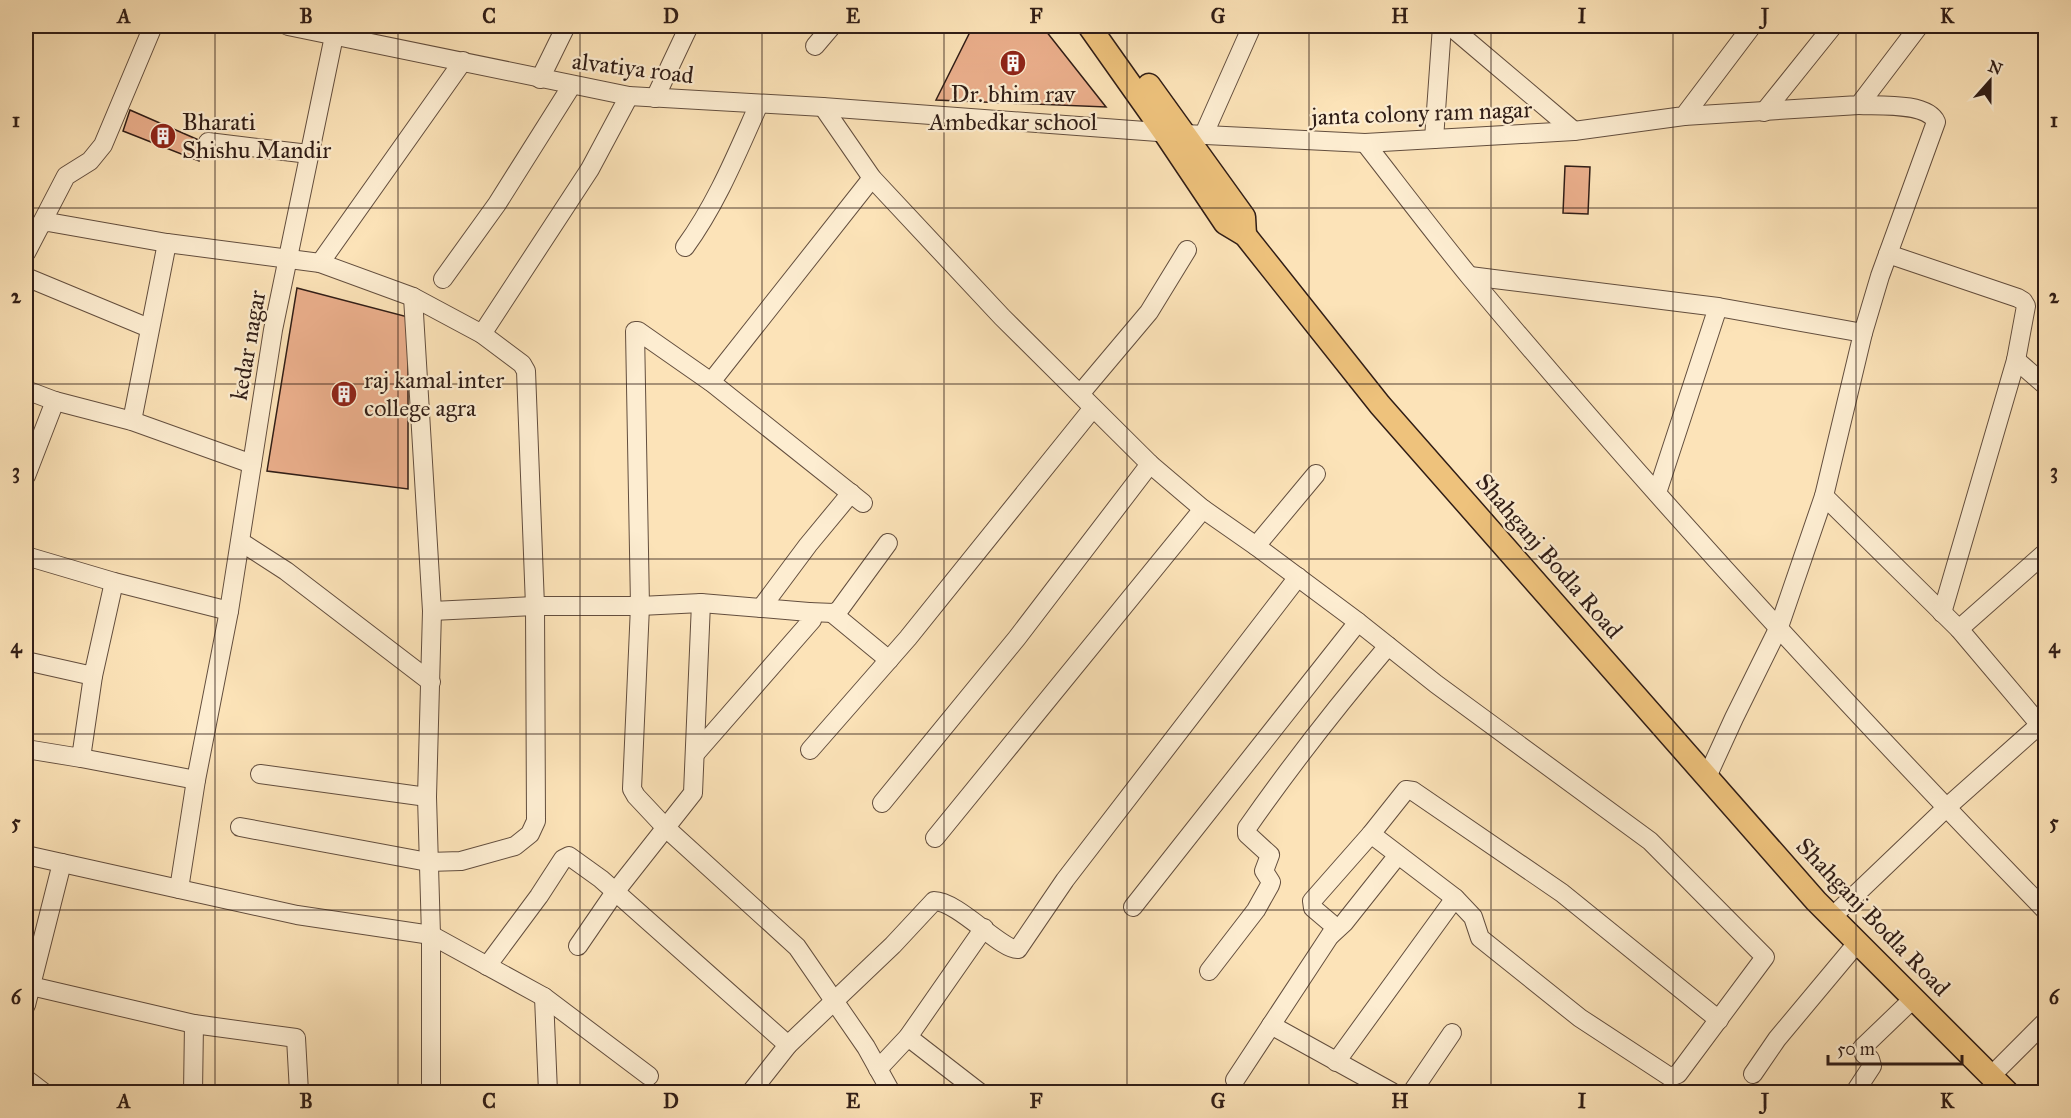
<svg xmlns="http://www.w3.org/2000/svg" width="2071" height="1118" font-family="'IM FELL Great Primer',serif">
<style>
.building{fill:#eaae8b;stroke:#301d16;stroke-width:1.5}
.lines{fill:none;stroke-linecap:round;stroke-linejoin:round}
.minor-casing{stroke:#634e3e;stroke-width:20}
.major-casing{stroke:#301d16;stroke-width:25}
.minor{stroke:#fdedd1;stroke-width:18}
.major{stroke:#eec27c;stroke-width:22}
.grid{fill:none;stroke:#301d16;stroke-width:1.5;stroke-opacity:0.55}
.labels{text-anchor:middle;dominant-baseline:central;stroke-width:4.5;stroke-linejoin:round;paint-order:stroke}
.street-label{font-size:24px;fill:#301d16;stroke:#fdedd1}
.poi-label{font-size:24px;fill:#301d16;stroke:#fdedd1;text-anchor:start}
.neatline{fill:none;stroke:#301d16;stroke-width:2}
.grid-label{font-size:20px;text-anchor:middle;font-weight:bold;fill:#301d16}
</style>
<rect width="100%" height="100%" fill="#fce3b8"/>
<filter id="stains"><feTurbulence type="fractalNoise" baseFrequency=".00333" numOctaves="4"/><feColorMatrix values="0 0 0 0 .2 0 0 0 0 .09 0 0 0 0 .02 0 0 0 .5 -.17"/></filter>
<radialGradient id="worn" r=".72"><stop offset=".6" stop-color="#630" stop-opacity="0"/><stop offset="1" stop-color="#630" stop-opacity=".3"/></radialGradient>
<!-- building -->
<g class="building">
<path d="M973,26h69l64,81 -170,-7z"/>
<path d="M130,110l71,31 -2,20 -76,-30z"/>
<path d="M1565,166l25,1 -2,47 -25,-1z"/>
<path d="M297,288l111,29v172l-141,-18z"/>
</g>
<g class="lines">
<defs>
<g id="minor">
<path d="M288,26l341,70 194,11 362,27 180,9 209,-12 110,-15 68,-90"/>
<path d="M1450,26l124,105"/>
<path d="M815,46l17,-20"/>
<path d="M540,79l26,-53"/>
<path d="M655,98l34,-72"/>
<path d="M1859,105c19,1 68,-3 77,17l-56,154 -17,57"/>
<path d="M823,107l49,71 130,139 148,147 53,45 53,37 102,76 78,62 214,157 115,116 -87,117 -8,3 -90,-59 -100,-80 -7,-21 -18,-19 -84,-64"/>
<path d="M1764,112l69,-86"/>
<path d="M1684,116l175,-11 60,-79"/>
<path d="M1204,134l48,-108"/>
<path d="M1434,139l8,-113"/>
<path d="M208,142l101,12"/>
<path d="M1365,143c35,45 69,90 105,134 183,219 377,429 576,634"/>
<path d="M42,223l6,-1 119,21 153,20 93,34 69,37 40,30 4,7 9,235 1,215 -6,13 -15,12 -54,15 -33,1 -188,-35"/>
<path d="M685,247c32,-44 52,-94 74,-143"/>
<path d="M26,253l40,-77 24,-15 13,-16 50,-119"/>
<path d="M1888,254l130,44 5,3 3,5 -10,54 -74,253"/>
<path d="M320,263l143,-202"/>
<path d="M1470,276l248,31 145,26 -39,163 135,133 87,103"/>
<path d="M26,277l123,51"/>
<path d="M443,279l54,-75 75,-119"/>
<path d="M413,297l19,314 -5,186 4,138v157"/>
<path d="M482,334l108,-165 39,-73"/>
<path d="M2016,360l30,26"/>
<path d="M711,382l161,-204"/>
<path d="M26,390l29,11 77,20 120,43"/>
<path d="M1080,394l69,-82 38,-62"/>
<path d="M132,421l35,-178"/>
<path d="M26,476l29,-75"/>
<path d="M1657,493l61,-186"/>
<path d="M863,503l-152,-121 -73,-51h-3l5,275 -8,183 4,7 30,32 131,119 69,100 25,45"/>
<path d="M241,542l45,29 145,111"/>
<path d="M1256,546l60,-72"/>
<path d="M26,556l88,26 115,29"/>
<path d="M761,608l47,-63 43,-52"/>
<path d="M432,611l103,-5h105l61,-3 108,9 4,4 -1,4 -117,134"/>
<path d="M809,612l25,1 5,-3 49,-67"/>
<path d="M832,613l57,47"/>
<path d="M1959,629l87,-77"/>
<path d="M26,661l67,15 21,-94"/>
<path d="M26,749l55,9 12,-82"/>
<path d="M810,750l98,-112 185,-230"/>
<path d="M81,758l115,22"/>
<path d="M260,774l167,23"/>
<path d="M1707,777l27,-59 45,-91 45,-131"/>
<path d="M882,803l135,-165 133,-174"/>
<path d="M935,838l268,-329"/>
<path d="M26,855l153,34 17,-109 33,-169 44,-281 61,-294"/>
<path d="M179,889l118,26 134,20 113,62 105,79"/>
<path d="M1133,907l225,-285"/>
<path d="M1832,917l114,-109 100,-89"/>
<path d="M1331,935l13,-12 54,-68"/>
<path d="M578,946l37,-54 78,-99 8,-190"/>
<path d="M487,966l52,-70 24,-37 6,-3 32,23 187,166"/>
<path d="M1209,971l47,-61 14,-25 1,-3 -7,-11 6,-16 -23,-21v-6c44,-63 91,-123 141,-182"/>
<path d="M31,986l163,38 102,14 3,54"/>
<path d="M544,997l4,95"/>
<path d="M26,1005l36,-142"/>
<path d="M1271,1025l121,67"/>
<path d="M908,1037l71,55"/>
<path d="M1336,1062l119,-164"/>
<path d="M878,1069l30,-32 76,-109"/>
<path d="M1753,1074l24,-35 81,-97"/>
<path d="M1990,1077l56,-56"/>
<path d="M26,1079l17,13"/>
<path d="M1235,1080l98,-149v-6l-20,-17 -1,-7 59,-67 35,-44 7,1 149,102 157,127"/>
<path d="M193,1092l1,-68"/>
<path d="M751,1092l37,-47 105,-100 41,-44c24,0 68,50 84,48l47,-69 233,-303"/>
<path d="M1412,1092l40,-59"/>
<path d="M1855,1092l17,-26 -2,-7 -6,-5 -2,-6 51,-49"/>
</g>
<g id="major">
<path d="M1089,26l75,106 61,91 20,12 135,170 436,496 191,191"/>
<path d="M1149,85l95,132 1,18"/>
</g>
</defs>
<!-- minor casing -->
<use href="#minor" class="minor-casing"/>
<!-- major casing -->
<use href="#major" class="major-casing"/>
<!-- minor -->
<use href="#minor" class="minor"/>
<!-- major -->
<use href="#major" class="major"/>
</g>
<!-- grid -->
<path class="grid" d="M215,26v1066M398,26v1066M580,26v1066M762,26v1066M944,26v1066M1127,26v1066M1309,26v1066M1491,26v1066M1673,26v1066M1856,26v1066M26,208h2020M26,384h2020M26,559h2020M26,734h2020M26,910h2020"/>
<!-- icons -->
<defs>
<symbol id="building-disc" viewBox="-11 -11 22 22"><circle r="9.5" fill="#8f2418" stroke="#fdedd1"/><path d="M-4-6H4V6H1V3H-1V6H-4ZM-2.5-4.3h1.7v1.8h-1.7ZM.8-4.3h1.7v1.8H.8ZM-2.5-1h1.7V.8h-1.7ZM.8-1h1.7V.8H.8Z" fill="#fff"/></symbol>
</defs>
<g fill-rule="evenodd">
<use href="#building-disc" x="998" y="48" width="30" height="30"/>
<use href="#building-disc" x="148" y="121" width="30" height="30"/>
<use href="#building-disc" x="329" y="379" width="30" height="30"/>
</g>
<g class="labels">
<!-- street labels -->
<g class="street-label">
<text transform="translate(633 68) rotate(7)">alvatiya road</text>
<text transform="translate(1422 113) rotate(-2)">janta colony ram nagar</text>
<text transform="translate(248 345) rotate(-80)">kedar nagar</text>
<text transform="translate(1549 556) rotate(49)">Shahganj Bodla Road</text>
<text transform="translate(1873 917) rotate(46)">Shahganj Bodla Road</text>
</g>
<!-- poi labels -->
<g class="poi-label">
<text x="1013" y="94" text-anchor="middle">Dr. bhim rav<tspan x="1013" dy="28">Ambedkar school</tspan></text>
<text x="182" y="122">Bharati<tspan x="182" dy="28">Shishu Mandir</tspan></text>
<text x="364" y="380">raj kamal inter<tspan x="364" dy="28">college agra</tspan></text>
</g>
</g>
<!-- margin -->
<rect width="2071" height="1118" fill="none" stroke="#fce3b8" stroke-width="66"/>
<!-- north arrow -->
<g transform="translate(1990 81) rotate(21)" stroke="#fdedd1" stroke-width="4.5" paint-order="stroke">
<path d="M0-4.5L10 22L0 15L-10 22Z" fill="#301d16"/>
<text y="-9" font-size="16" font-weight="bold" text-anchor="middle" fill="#301d16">N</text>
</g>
<!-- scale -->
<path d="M1828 1055v9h134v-9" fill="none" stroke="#301d16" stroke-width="3"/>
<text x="1837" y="1055" font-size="18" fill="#301d16" stroke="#fdedd1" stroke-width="4.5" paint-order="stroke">50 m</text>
<rect x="33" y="33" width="2005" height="1052" class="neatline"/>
<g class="grid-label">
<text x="124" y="23">A</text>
<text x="306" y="23">B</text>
<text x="489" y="23">C</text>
<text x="671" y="23">D</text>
<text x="853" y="23">E</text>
<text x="1036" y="23">F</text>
<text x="1218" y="23">G</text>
<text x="1400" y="23">H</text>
<text x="1582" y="23">I</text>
<text x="1765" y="23">J</text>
<text x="1947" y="23">K</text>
<text x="16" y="127">1</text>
<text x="2054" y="127">1</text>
<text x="16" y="303">2</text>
<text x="2054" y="303">2</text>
<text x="16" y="478">3</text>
<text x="2054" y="478">3</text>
<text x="16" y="653">4</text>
<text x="2054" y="653">4</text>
<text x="16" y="829">5</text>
<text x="2054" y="829">5</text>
<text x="16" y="1004">6</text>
<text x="2054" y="1004">6</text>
<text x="124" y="1108">A</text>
<text x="306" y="1108">B</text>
<text x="489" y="1108">C</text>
<text x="671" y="1108">D</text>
<text x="853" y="1108">E</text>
<text x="1036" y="1108">F</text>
<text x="1218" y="1108">G</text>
<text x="1400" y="1108">H</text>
<text x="1582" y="1108">I</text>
<text x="1765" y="1108">J</text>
<text x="1947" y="1108">K</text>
</g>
<rect width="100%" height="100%" filter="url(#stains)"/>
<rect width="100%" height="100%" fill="url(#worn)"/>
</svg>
